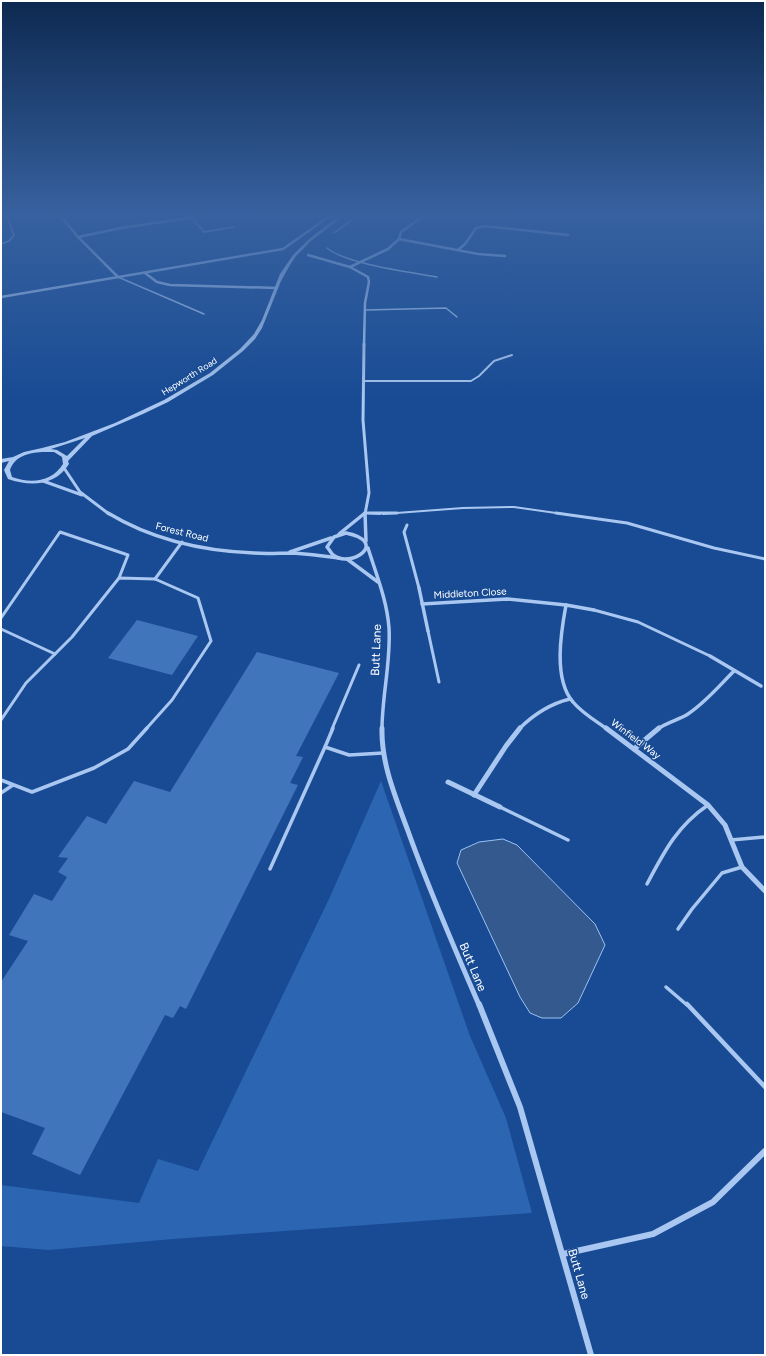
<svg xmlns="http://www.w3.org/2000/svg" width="766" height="1356" font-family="Figtree,sans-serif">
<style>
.green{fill:#2c65b2}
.water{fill:#34598e;stroke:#9bc2f3}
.building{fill:#4175bb}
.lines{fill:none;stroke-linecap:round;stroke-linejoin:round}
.service-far4{stroke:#a9c7f0;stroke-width:1.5}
.service-far3{stroke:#a9c7f0;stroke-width:2}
.service-far2{stroke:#a9c7f0;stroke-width:3}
.service-far1{stroke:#a9c7f0;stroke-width:3.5}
.service{stroke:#a9c7f0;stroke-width:4.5}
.minor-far4{stroke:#a9c7f0;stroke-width:2.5}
.minor-far3{stroke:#a9c7f0;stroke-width:3}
.minor-far2{stroke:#a9c7f0;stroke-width:3.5}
.minor-far1{stroke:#a9c7f0;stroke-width:5}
.minor{stroke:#a9c7f0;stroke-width:6}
.tertiary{fill:#a9c7f0;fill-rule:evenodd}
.labels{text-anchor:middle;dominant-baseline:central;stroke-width:3;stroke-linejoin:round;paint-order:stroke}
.far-street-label{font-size:9px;fill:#fff;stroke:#184b94}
.street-label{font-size:10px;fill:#fff;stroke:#184b94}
.near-street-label{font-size:12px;fill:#fff;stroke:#184b94}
</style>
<rect width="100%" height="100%" fill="#184b94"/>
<!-- green -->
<path class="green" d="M381,781l89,255 36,82 26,95 -359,26 -124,11 -48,-4v-61l138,18 19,-44 40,12 131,-272z"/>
<!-- water -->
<path class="water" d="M503,839l14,6 78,79 10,21 -27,58 -17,15h-19l-12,-5 -10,-16 -63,-134 4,-13 18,-8z"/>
<!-- building -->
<g class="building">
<path d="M137,620l61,16 -26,39 -64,-17z"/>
<path d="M257,652l82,21 -43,83 7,1 -13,26 8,2 -112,224 -6,-3 -7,12 -8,-3 -85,160 -48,-21 13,-26 -44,-16v-130l27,-41 -19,-6 25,-41 18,7 15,-24 -9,-5 10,-14 -10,-1 29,-41 19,8 28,-43 36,11z"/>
</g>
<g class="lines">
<!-- service-far4 -->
<g class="service-far4">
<path d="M191,217l13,15 30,-5"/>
<path d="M334,233l27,-20"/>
<path d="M1,244l8,-3 5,-6 -8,-22"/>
<path d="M327,248c19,16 83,24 110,29"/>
<path d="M118,277l86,37"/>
<path d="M365,310l81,-2 11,9"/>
</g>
<!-- service-far3 -->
<g class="service-far3">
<path d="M363,381h108l8,-5 15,-15 18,-6"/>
<path d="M365,513l15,1"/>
<path d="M383,514l80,-6 51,-1 49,7"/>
</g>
<!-- service-far2 -->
<g class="service-far2">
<path d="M365,513h32"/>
<path d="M556,513l71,10 87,25 51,11"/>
<path d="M407,525l-3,7 15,56"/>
<path d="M155,579l27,-37"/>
<path d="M594,610l44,12 72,34"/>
<path d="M1,618l59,-86 68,23 -9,23"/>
<path d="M1,629l54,25"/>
<path d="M428,631l11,51"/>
<path d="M1,720l25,-37 46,-46 47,-59 36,1 43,19 13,43 -39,59 -26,29"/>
<path d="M332,729l27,-64"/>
</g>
<!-- service-far1 -->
<g class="service-far1">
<path d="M333,728l-8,19 24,8 34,-2"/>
<path d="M1,780l31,12 62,-24 34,-19 19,-21"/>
<path d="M1,793l12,-8"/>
<path d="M500,807l68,33"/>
<path d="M731,840l34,-3"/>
<path d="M270,869l55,-122"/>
<path d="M647,884c17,-32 30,-58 61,-79"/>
<path d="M678,929l14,-20 30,-36 20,-6"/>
<path d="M666,987l21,18"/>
</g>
<!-- service -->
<path class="service" d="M687,1004l78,83"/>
<!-- minor-far4 -->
<g class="minor-far4">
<path d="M58,213l20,24 40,40"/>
<path d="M78,237l43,-9 68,-10 4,-1 1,-4"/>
<path d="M399,239l79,15 27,2"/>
<path d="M458,250l7,-6 11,-16 9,-2 83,9"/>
<path d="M308,255l42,12 18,10 1,5 -4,21 -1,42"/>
<path d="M350,267l38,-18 11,-10 2,-7 24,-17 -1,-2"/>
<path d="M145,273l12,9 13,3 107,3"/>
<path d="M1,297l282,-48 51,-36"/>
</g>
<!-- minor-far3 -->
<g class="minor-far3">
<path d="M364,344l-1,76 6,73 -4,21"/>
<path d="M64,468l16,24 29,22"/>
<path d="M43,481l39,14"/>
</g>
<!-- minor-far2 -->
<g class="minor-far2">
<path d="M108,513c43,26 95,38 146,40 13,1 26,0 39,0 16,1 31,3 46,5"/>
<path d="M365,513l1,28"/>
<path d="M346,533c44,9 5,36 -13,22 -2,-2 -4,-6 -6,-8l7,-10z"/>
<path d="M339,534l26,-21"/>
<path d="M368,548c8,26 19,52 21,80 2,34 -7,68 -7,101"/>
<path d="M290,552l41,-14"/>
<path d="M347,559l31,23"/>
<path d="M419,588l9,43"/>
<path d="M422,604l85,-5 59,6"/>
<path d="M594,610l-28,-5c-5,27 -13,74 7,97 9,11 23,19 34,27"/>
<path d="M710,656l51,30"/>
<path d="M519,729c15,-15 30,-25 51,-30"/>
<path d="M658,729c9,-7 21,-9 30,-15 18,-12 31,-28 46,-43"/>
</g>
<!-- minor-far1 -->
<g class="minor-far1">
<path d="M382,728c-1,36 14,70 26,103 21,59 46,116 71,174"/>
<path d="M606,728l102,77 17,20 17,42 23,24"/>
<path d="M634,749l25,-21"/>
<path d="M448,782l52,25"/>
<path d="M474,795l32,-49 14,-18"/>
</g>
<!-- minor -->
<g class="minor">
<path d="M479,1004l41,103 71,248"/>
<path d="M563,1254l90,-20 60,-32 52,-51"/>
</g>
<!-- tertiary -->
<path class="tertiary" d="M343,213h4l-36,28 -15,15 -6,9 -9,16 -19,47 -7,11 -12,12 -30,24 -45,27 -25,12 -51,22 -24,25 1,3c-14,22 -38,23 -61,15l-4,-9 5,-9 -8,2v-4l12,-2 11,-5 18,-4 23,-6 50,-19 49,-23 46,-27 30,-24 14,-15 8,-14 18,-46 13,-19 16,-16zM85,438l-18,18 -10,-6 -6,-1zM42,452h12l8,5 1,7c-11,18 -32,20 -51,13l-2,-7c5,-14 18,-17 32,-18z"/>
</g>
<!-- sky -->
<linearGradient id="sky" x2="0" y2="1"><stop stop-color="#0d2951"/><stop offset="0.53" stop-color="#37619f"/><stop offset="1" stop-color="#37619f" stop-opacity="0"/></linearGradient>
<rect width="766" height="403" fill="url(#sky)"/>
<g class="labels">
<!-- far-street labels -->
<g class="far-street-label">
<text transform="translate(189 376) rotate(-32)">Hepworth Road</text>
</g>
<!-- street labels -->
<g class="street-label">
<text transform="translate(182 532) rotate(14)">Forest Road</text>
<text transform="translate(470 593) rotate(-3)">Middleton Close</text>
<text transform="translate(636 739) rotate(37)">Winfield Way</text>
</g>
<!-- near-street labels -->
<g class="near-street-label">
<text transform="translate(376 650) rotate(-88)">Butt Lane</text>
<text transform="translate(473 967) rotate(67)">Butt Lane</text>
<text transform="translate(579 1274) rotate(74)">Butt Lane</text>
</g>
</g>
<!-- border -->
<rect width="766" height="1356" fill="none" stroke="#ffffff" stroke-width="4"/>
</svg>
